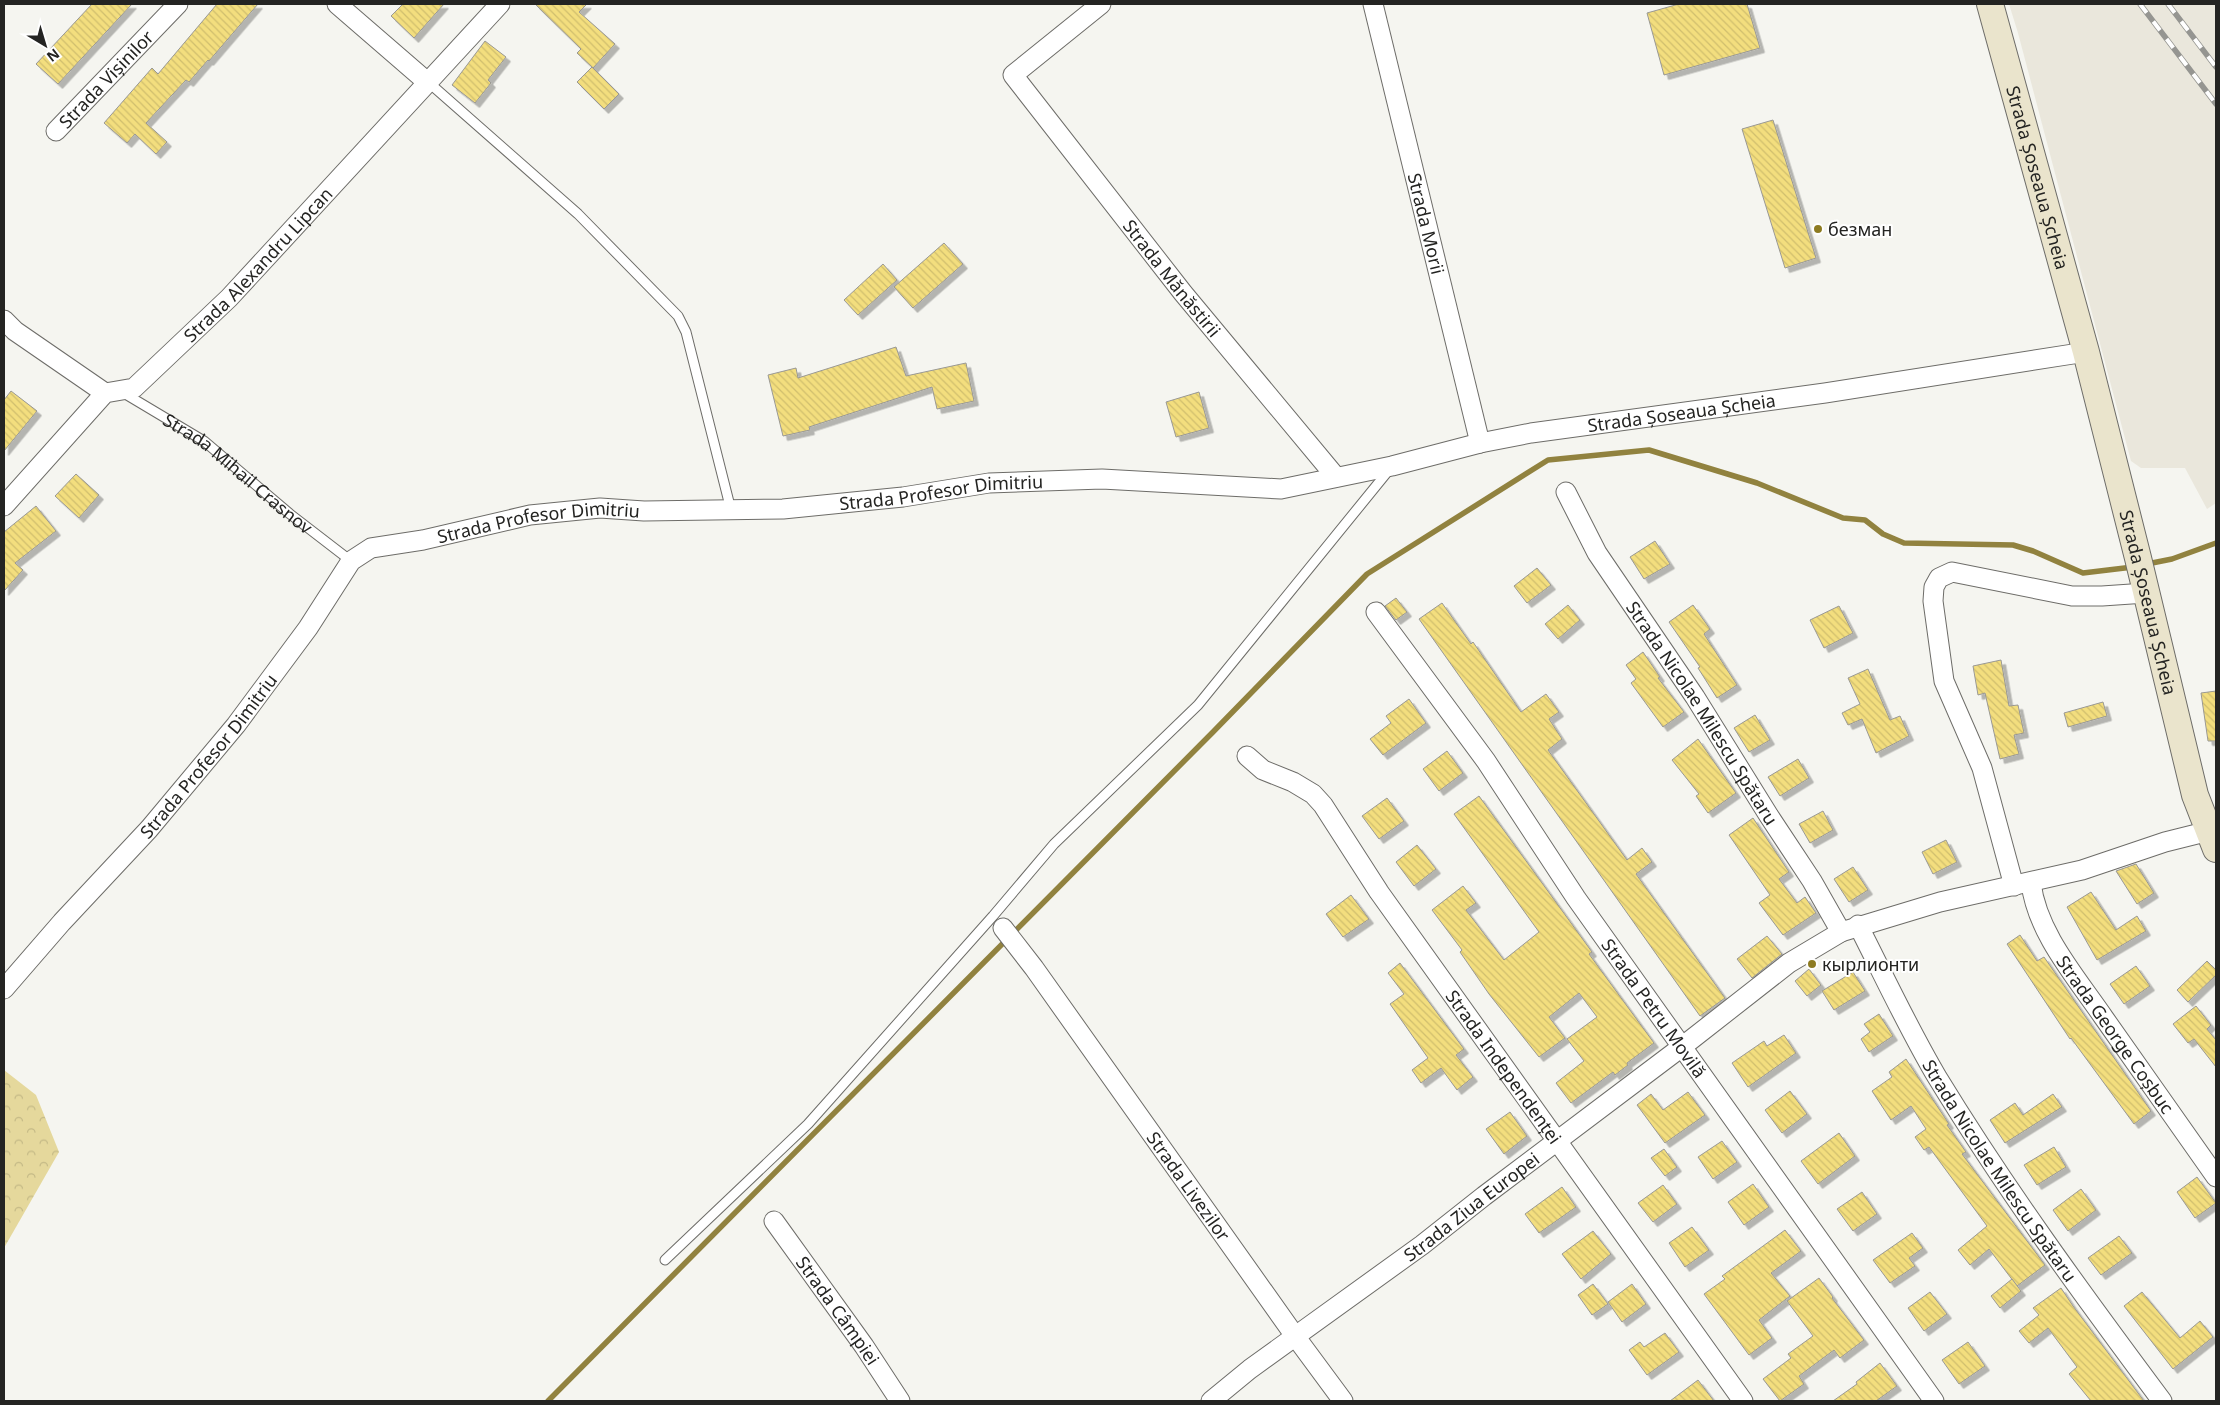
<svg xmlns="http://www.w3.org/2000/svg" width="2220" height="1405" font-family="'Noto Sans',sans-serif">
<style>
.built{fill:#eae7dc}
.forest{fill:url(#forest-crowns)}
.lines{fill:none;stroke-linecap:round;stroke-linejoin:round}
.stream{stroke:#91823f;stroke-width:5.5}
.building{fill:url(#building-back-hatch);stroke:#999894;filter:url(#shadow)}
.service-casing{stroke:#6d6c68;stroke-width:11}
.minor-casing{stroke:#6d6c68;stroke-width:21}
.secondary-casing{stroke:#6d6c68;stroke-width:28}
.service{stroke:#fff;stroke-width:9}
.minor{stroke:#fff;stroke-width:19}
.secondary{stroke:#eae4cc;stroke-width:26}
.rail-casing{stroke:#959591;stroke-width:5.5}
.rail{stroke:#fff;stroke-width:4;stroke-dasharray:11;stroke-linecap:butt}
.poi-dot{fill:#8d7b21;stroke:#fff;stroke-width:2}
.labels{text-anchor:middle;dominant-baseline:central;stroke-width:4;stroke-linejoin:round;paint-order:stroke}
.street-label{font-size:18px;fill:#242422;stroke:#fff}
.poi-label{font-size:18px;fill:#242422;stroke:#fff;text-anchor:start}
</style>
<defs>
<pattern id="forest-crowns" width="20" height="18" patternUnits="userSpaceOnUse" patternTransform="scale(1.25)"><rect width="20" height="18" fill="#e5d89c"/><path d="M2 6a3 3 0 1 1 6 0M12 15a3 3 0 1 1 6 0" fill="none" stroke="#c4b986"/></pattern>
<pattern id="building-back-hatch" width="6" height="6" patternUnits="userSpaceOnUse" patternTransform="scale(1.25)"><rect width="6" height="6" fill="#f3de7e"/><path d="M-1 5l2 2M0 0l6 6M5-1l2 2" fill="none" stroke="#d0be6d"/></pattern>
<filter id="shadow"><feDropShadow dx="4.5" dy="4.5" stdDeviation="0" flood-color="#0004"/></filter>
</defs>
<rect width="100%" height="100%" fill="#f5f5f0"/>
<!-- built -->
<path class="built" d="M2009,4h207v499l-9,6 -22,-41h-44l-10,-7 -113,-428z"/>
<!-- forest -->
<path class="forest" d="M4,1070l32,25 23,57 -55,96z"/>
<g class="lines">
<!-- stream -->
<g class="stream">
<path d="M2147,564l25,-5 44,-16"/>
<path d="M548,1401l665,-669 154,-158 181,-114 101,-10 108,33 86,35 22,2 18,14 21,9 109,2 20,6 50,22 50,-6"/>
</g>
</g>
<!-- building -->
<g class="building">
<path d="M92,4h40l-74,80 -22,-20z"/>
<path d="M217,4h41l-49,57 -1,-1 -19,22 -3,-2 -40,43 21,19 -11,12 -21,-20 -8,9 -23,-20 48,-55 6,6z"/>
<path d="M403,4h41l-30,34 -23,-22z"/>
<path d="M535,4h52l-8,8 36,32 -22,24 -16,-15 4,-4z"/>
<path d="M1679,4h68l13,44 -96,27 -17,-62z"/>
<path d="M485,41l21,16 -18,23 3,3 -16,20 -23,-18z"/>
<path d="M592,67l27,27 -15,15 -27,-27z"/>
<path d="M1773,120l43,138 -31,10 -43,-139z"/>
<path d="M944,243l19,21 -50,44 -19,-21z"/>
<path d="M883,264l14,16 -39,35 -14,-15z"/>
<path d="M896,347l10,29 60,-13 8,38 -37,8 -5,-22 -123,40 1,3 -27,6 -15,-61 28,-7 2,10z"/>
<path d="M11,391l26,20 -33,40v-51z"/>
<path d="M1199,392l10,36 -33,9 -10,-35z"/>
<path d="M76,474l23,21 -20,23 -24,-22z"/>
<path d="M36,506l20,25 -41,32 8,7 -19,21v-59z"/>
<path d="M1655,541l15,23 -26,15 -14,-22z"/>
<path d="M1537,568l14,17 -24,18 -13,-17z"/>
<path d="M1396,598l11,14 -11,8 -11,-14z"/>
<path d="M1442,603l29,41 2,-2 48,70 25,-18 13,18 -10,7 13,20 -14,11 79,110 15,-12 10,14 -16,12 89,124 -25,18 -281,-397z"/>
<path d="M1568,605l12,15 -22,19 -13,-15z"/>
<path d="M1693,605l17,24 -6,5 33,51 -20,13 -19,-30 2,-1 -31,-45z"/>
<path d="M1839,606l14,27 -29,15 -14,-28z"/>
<path d="M1643,652l17,25 -2,1 26,34 -21,15 -32,-44 5,-4 -10,-14z"/>
<path d="M2001,660l8,46 9,-1 6,28 -10,2 5,19 -19,5 -15,-66 -7,2 -5,-29z"/>
<path d="M1868,669l22,51 10,-4 9,20 -33,17 -14,-34 -14,6 -6,-12 18,-9 -12,-26z"/>
<path d="M2216,691v50h-8l-7,-48z"/>
<path d="M1409,699l17,24 -43,32 -13,-16 21,-16 -5,-7z"/>
<path d="M2103,702l4,14 -39,11 -4,-14z"/>
<path d="M1755,715l15,25 -21,12 -15,-24z"/>
<path d="M1698,739l38,54 -28,20 -12,-17 3,-2 -27,-34z"/>
<path d="M1447,751l16,22 -24,18 -16,-22z"/>
<path d="M1798,759l11,19 -29,18 -12,-19z"/>
<path d="M1479,796l113,156 -3,2 65,89 -27,20 1,2 -13,10 -2,-3 -42,31 -15,-20 28,-22 -17,-22 30,-22 -18,-24 -30,24 16,21 -26,19 -50,-63 -29,-42 2,-2 -30,-40 31,-24 13,17 -10,7 38,50 35,-28 -85,-118z"/>
<path d="M1387,798l17,23 -25,18 -17,-23z"/>
<path d="M1823,811l10,19 -23,13 -11,-19z"/>
<path d="M1753,818l36,54 -10,7 18,24 8,-6 11,16 -33,22 -24,-32 11,-8 -41,-60z"/>
<path d="M1946,840l11,22 -24,12 -11,-22z"/>
<path d="M1417,845l19,24 -22,17 -18,-24z"/>
<path d="M2136,864l18,29 -17,11 -21,-33z"/>
<path d="M1853,867l15,23 -19,12 -15,-23z"/>
<path d="M2091,892l25,38 21,-14 9,15 -49,29 -30,-53z"/>
<path d="M1351,895l18,24 -26,18 -17,-23z"/>
<path d="M2020,935l17,26 7,-4 107,154 -17,13 -63,-86 -1,1 -63,-95z"/>
<path d="M1767,936l15,18 -30,24 -15,-19z"/>
<path d="M2207,961l9,9v5l-28,27 -11,-12z"/>
<path d="M1400,963l64,86 -8,6 17,22 -16,13 -16,-22 -20,15 -9,-13 16,-12 -38,-54 14,-10 -16,-21z"/>
<path d="M2136,966l14,20 -26,18 -14,-20z"/>
<path d="M1809,969l12,16 -14,11 -12,-15z"/>
<path d="M1853,972l12,19 -31,19 -12,-19z"/>
<path d="M2196,1006l15,19 -4,4 9,11v27l-22,-28 -6,4 -15,-19z"/>
<path d="M1879,1014l14,22 -24,16 -8,-13 9,-7 -6,-8z"/>
<path d="M1784,1035l12,18 -48,34 -16,-24 32,-22 3,5z"/>
<path d="M1906,1059l43,65 -2,1 19,27 -4,2 83,111 -28,21 -28,-37 -19,16 -12,-15 29,-24 -58,-79 -5,3 -9,-13 11,-8 -15,-23 -20,14 -19,-29 20,-14 -3,-5z"/>
<path d="M1790,1091l17,23 -25,19 -17,-23z"/>
<path d="M1688,1092l17,23 -40,28 -28,-38 14,-11 12,16z"/>
<path d="M2053,1094l9,13 -57,36 -15,-23 25,-17 8,12z"/>
<path d="M1510,1112l17,24 -23,18 -18,-25z"/>
<path d="M1839,1133l16,23 -37,28 -17,-23z"/>
<path d="M1722,1141l15,21 -24,17 -15,-22z"/>
<path d="M2054,1147l12,20 -29,18 -13,-20z"/>
<path d="M1664,1149l13,18 -12,9 -14,-18z"/>
<path d="M2197,1177l19,26 -21,15 -18,-26z"/>
<path d="M1753,1184l16,23 -25,18 -16,-23z"/>
<path d="M1663,1185l14,19 -24,18 -15,-19z"/>
<path d="M1562,1187l14,20 -37,26 -14,-19z"/>
<path d="M2081,1189l15,21 -28,21 -15,-21z"/>
<path d="M1862,1192l15,22 -24,17 -16,-22z"/>
<path d="M1692,1227l17,23 -24,17 -16,-24z"/>
<path d="M1785,1230l16,21 -30,22 19,23 -31,24 13,18 -23,17 -45,-61 21,-15 -3,-3z"/>
<path d="M1593,1231l18,23 -30,25 -19,-25z"/>
<path d="M1912,1233l11,15 -14,10 6,8 -25,17 -17,-23z"/>
<path d="M2119,1236l13,17 -31,22 -13,-17z"/>
<path d="M1819,1278l14,19 -1,1 32,42 -24,18 -6,-8 -35,26 5,8 -24,17 -17,-22 28,-21 -3,-4 25,-18 -26,-35z"/>
<path d="M2012,1279l9,12 -21,17 -9,-12z"/>
<path d="M1593,1284l15,20 -16,11 -14,-20z"/>
<path d="M1632,1284l14,20 -24,18 -14,-20z"/>
<path d="M2061,1288l12,18 71,95h-53l-22,-27 8,-7 -29,-39 -19,15 -10,-12 20,-16 -6,-7z"/>
<path d="M1930,1292l17,22 -23,17 -16,-23z"/>
<path d="M2142,1292l38,46 20,-17 13,16 -40,32 -49,-63z"/>
<path d="M1665,1333l14,19 -32,23 -18,-25 11,-8 4,5z"/>
<path d="M1968,1342l17,24 -26,18 -17,-24z"/>
<path d="M1880,1363l17,23 -21,15h-43l24,-17 -1,-2z"/>
<path d="M1698,1380l16,21h-44z"/>
</g>
<g class="lines">
<defs>
<g id="service">
<path d="M427,81l151,133 100,102 8,16 45,178"/>
<path id="s1" d="M122,392l82,49 86,73 61,47"/>
<path d="M665,1260l143,-136 185,-208 61,-72 144,-139 191,-235"/>
</g>
<g id="minor">
<path d="M337,4l89,77"/>
<path id="s2" d="M1101,4l-88,71 170,218 153,184"/>
<path id="s3" d="M1373,4l107,439"/>
<path id="s4" d="M56,131l122,-127"/>
<path d="M4,320l11,11 90,62"/>
<path id="s5" d="M1566,492l31,61 98,144 74,119 43,65 29,51"/>
<path id="s6" d="M4,506l101,-113 29,-5 95,-90 271,-294"/>
<path id="s7" d="M1376,612l110,149 90,137 358,503"/>
<path id="s8" d="M1247,756l16,14 30,12 20,12 10,11 56,87 364,509"/>
<path id="s9" d="M2031,883c6,50 45,94 73,135 37,53 75,106 112,159"/>
<path d="M2014,886l-32,-118 -38,-87 -11,-80 1,-14 5,-9 13,-6 120,24h30l44,-3"/>
<path id="s10" d="M1858,925c26,51 50,103 79,152 69,113 146,218 225,324"/>
<path id="s11" d="M1003,928l31,40 261,368 48,65"/>
<path id="s12" d="M4,989l58,-67 87,-93 87,-104 72,-97 43,-67 20,-13 52,-8 107,-25 70,-7 44,3 139,-2 120,-12 86,-14 113,-4 179,10 111,-23 88,-23 51,-10 294,-40 261,-41"/>
<path id="s13" d="M774,1221l90,125 36,55"/>
<path id="s14" d="M1211,1401l39,-32 172,-124 62,-49 199,-150 106,-83 52,-31 99,-30 142,-32 83,-28 44,-11"/>
</g>
<g id="secondary">
<path id="s15" d="M1990,4l96,348 52,206 57,237 21,54"/>
</g>
</defs>
<!-- service casing -->
<use href="#service" class="service-casing"/>
<!-- minor casing -->
<use href="#minor" class="minor-casing"/>
<!-- secondary casing -->
<use href="#secondary" class="secondary-casing"/>
<!-- service -->
<use href="#service" class="service"/>
<!-- minor -->
<use href="#minor" class="minor"/>
<!-- secondary -->
<use href="#secondary" class="secondary"/>
<defs>
<g id="rail">
<path d="M2140,4l76,100"/>
<path d="M2168,4l48,63"/>
</g>
</defs>
<!-- rail casing -->
<use href="#rail" class="rail-casing"/>
<!-- rail -->
<use href="#rail" class="rail"/>
</g>
<!-- markers -->
<g class="poi-dot">
<circle cx="1818" cy="229" r="5"/>
<circle cx="1812" cy="964" r="5"/>
</g>
<g class="labels">
<!-- street labels -->
<g class="street-label">
<text stroke="none"><textPath href="#s4" startOffset="72">Strada Vișinilor</textPath></text>
<text stroke="none"><textPath href="#s15" startOffset="180">Strada Șoseaua Șcheia</textPath></text>
<text stroke="none"><textPath href="#s3" startOffset="226">Strada Morii</textPath></text>
<text stroke="none"><textPath href="#s6" startOffset="356">Strada Alexandru Lipcan</textPath></text>
<text stroke="none"><textPath href="#s2" startOffset="371">Strada Mănăstirii</textPath></text>
<text stroke="none"><textPath href="#s12" startOffset="1900">Strada Șoseaua Șcheia</textPath></text>
<text stroke="none"><textPath href="#s1" startOffset="142">Strada Mihail Crasnov</textPath></text>
<text stroke="none"><textPath href="#s12" startOffset="1151">Strada Profesor Dimitriu</textPath></text>
<text stroke="none"><textPath href="#s12" startOffset="746">Strada Profesor Dimitriu</textPath></text>
<text stroke="none"><textPath href="#s15" startOffset="619">Strada Șoseaua Șcheia</textPath></text>
<text stroke="none"><textPath href="#s5" startOffset="260">Strada Nicolae Milescu Spătaru</textPath></text>
<text stroke="none"><textPath href="#s12" startOffset="310">Strada Profesor Dimitriu</textPath></text>
<text stroke="none"><textPath href="#s7" startOffset="484">Strada Petru Movilă</textPath></text>
<text stroke="none"><textPath href="#s9" startOffset="175">Strada George Coșbuc</textPath></text>
<text stroke="none"><textPath href="#s8" startOffset="410">Strada Independenței</textPath></text>
<text stroke="none"><textPath href="#s10" startOffset="284">Strada Nicolae Milescu Spătaru</textPath></text>
<text stroke="none"><textPath href="#s11" startOffset="318">Strada Livezilor</textPath></text>
<text stroke="none"><textPath href="#s14" startOffset="325">Strada Ziua Europei</textPath></text>
<text stroke="none"><textPath href="#s13" startOffset="110">Strada Câmpiei</textPath></text>
</g>
<!-- poi labels -->
<g class="poi-label">
<text x="1828" y="229">безман</text>
<text x="1822" y="964">кырлионти</text>
</g>
</g>
<!-- border -->
<rect width="2220" height="1405" fill="none" stroke="#242422" stroke-width="10"/>
<!-- north arrow -->
<g transform="translate(45 45) rotate(142)" stroke="#ffffff" stroke-width="4" paint-order="stroke">
<path d="M0-4L9 19L0 12L-9 19Z" fill="#242422"/>
<text y="-8" font-size="14" font-weight="bold" text-anchor="middle" fill="#242422">N</text>
</g>
</svg>
